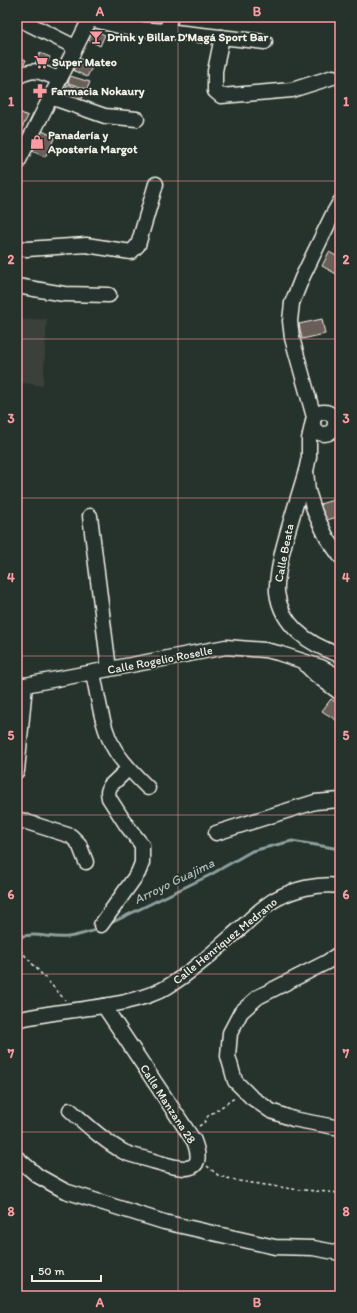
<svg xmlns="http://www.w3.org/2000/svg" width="357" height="1313" font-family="Itim,sans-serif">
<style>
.built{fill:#3a403a}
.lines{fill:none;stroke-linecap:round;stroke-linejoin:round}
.stream{stroke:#8da09f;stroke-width:3}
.building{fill:#6a5e59;stroke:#f4f1e8}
.minor-casing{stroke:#f4f1e8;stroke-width:17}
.path{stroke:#f4f1e8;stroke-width:1.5;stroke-dasharray:3 3;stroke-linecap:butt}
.minor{stroke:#26332d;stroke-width:14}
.grid{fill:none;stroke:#ff9aa2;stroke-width:1;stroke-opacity:0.55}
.labels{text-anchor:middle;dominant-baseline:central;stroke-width:3.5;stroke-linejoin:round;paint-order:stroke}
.poi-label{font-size:12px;font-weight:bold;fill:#f4f1e8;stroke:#26332d;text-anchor:start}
.street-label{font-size:12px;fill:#f4f1e8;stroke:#26332d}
.water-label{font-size:13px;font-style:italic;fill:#afbbb8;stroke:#26332d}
.neatline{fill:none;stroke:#ff9aa2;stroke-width:1.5}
.grid-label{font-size:13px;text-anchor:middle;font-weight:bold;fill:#ff9aa2}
</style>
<rect width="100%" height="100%" fill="#26332d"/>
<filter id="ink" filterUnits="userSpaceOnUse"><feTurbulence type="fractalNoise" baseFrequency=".025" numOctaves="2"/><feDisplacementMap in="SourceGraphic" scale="8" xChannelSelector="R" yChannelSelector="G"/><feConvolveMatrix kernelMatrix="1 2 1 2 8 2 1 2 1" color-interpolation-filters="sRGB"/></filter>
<g filter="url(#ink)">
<!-- built -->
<path class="built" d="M47,319l-4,67 -26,-4v-62z"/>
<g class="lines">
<!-- stream -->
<g class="stream">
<path d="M109,924l101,-49 42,-24 40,-10 48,8"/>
<path d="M17,938c18,-7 33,1 51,-1 10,-1 21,-5 31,-8"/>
</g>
</g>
<!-- building -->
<g class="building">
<path d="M92,29l13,6 -5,11 -13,-7z"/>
<path d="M40,53l10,4 -8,15 -9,-4z"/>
<path d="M17,56l9,4 -6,12 -3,-1z"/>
<path d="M77,57l16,8 -6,12 -16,-8z"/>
<path d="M70,76l20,6 -3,7 -19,-6z"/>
<path d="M68,84l17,8 -5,11 -19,-5z"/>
<path d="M17,111l11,5 -7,14 -4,-2z"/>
<path d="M38,129l17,8 -10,20 -17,-8z"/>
<path d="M329,252l11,6v18l-18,-10z"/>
<path d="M322,319l3,15 -23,5 -3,-15z"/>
<path d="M340,498v18l-16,5 -4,-17z"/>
<path d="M331,699l9,6v9l-4,6 -14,-9z"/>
</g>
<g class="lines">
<defs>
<g id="minor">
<path d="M17,18l58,29"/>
<path d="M90,19l37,9 39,3 5,-14"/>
<path d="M166,31l99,11"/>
<path d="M222,37l-7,34v20l6,5 71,-6 41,-13"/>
<path d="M17,77c19,-10 24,-5 42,2"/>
<path d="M50,97l55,19 32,3"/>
<path d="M17,164l74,-147"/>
<path d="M17,248l10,1 59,-4 45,7 7,-7 18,-61"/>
<path d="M17,286l47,8 45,1"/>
<circle cx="324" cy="423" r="11"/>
<path d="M314,417l-22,-79 -2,-17 2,-18 10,-25 30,-62 8,-14"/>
<path d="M313,421l-4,18v18l-3,14 2,20 7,22 12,25 13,18"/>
<path d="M306,471c-8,27 -17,54 -24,82 -2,12 -6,26 -5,39 4,34 33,53 63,63"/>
<path d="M90,516l19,153"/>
<path d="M307,666l9,9 24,18"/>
<path d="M93,673c5,24 9,56 22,77 9,15 21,26 33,38"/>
<path d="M17,686l8,-1 201,-38 39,3 13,3 43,14 19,10"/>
<path d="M17,771l8,-86"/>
<path d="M17,819l54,17 8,8 7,18"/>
<path d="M216,833l99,-31 25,-2"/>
<path d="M101,925l37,-52 4,-10v-18l-15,-19 -18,-28 -1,-6 2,-6 18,-17"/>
<path d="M340,953l-13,9 -69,35 -17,15 -11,21 -2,23 7,25 16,16 20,14 22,8 47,9"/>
<path d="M17,1020c35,-9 72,-10 108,-18 15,-4 29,-7 42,-15 28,-17 52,-40 76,-61 10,-9 20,-20 33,-27 18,-10 43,-16 64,-13"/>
<path d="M70,1110c17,15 34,31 54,42 9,4 20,6 29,9 21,6 56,19 41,-20l-90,-135"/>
<path d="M17,1158l21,18 27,15 99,31 111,25 38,1 27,5"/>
</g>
</defs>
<!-- minor casing -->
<use href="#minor" class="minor-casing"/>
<!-- path -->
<g class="path">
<path d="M17,945l3,5 45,50"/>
<path d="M199,1126l5,-3 4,-7 28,-19"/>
<path d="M207,1166l12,10 20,5 54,8 47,4"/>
</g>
<!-- minor -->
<use href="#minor" class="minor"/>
</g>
</g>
<!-- grid -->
<path class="grid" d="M178,17v1279M17,181h323M17,339h323M17,498h323M17,656h323M17,815h323M17,974h323M17,1132h323"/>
<!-- icons -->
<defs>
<symbol id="bar-bare" viewBox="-9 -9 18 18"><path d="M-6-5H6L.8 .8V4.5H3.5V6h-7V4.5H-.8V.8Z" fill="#ff9aa2" stroke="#26332d" stroke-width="2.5" paint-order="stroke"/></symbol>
<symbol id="supermarket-bare" viewBox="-9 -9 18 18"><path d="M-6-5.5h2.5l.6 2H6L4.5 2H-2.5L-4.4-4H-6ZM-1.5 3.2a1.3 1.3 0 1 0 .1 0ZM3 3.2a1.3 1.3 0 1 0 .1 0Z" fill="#ff9aa2" stroke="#26332d" stroke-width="2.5" paint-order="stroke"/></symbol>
<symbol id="pharmacy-bare" viewBox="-9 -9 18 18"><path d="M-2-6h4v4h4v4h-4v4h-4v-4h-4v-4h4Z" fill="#ff9aa2" stroke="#26332d" stroke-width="2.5" paint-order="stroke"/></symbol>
<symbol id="shop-bare" viewBox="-9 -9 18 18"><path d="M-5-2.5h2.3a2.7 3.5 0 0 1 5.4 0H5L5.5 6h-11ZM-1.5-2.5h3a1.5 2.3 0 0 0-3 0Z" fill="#ff9aa2" stroke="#26332d" stroke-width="2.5" paint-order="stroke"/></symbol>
</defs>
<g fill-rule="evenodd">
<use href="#bar-bare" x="86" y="27" width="20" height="20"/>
<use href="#supermarket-bare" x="31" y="52" width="20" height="20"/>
<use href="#pharmacy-bare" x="30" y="81" width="20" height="20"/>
<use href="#shop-bare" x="27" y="132" width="20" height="20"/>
</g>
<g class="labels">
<!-- poi labels -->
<g class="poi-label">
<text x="107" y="37">Drink y Billar D'Magá Sport Bar</text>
<text x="52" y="62">Super Mateo</text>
<text x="51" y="91">Farmacia Nokaury</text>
<text x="48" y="135">Panadería y<tspan x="48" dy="14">Apostería Margot</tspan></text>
</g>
<!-- street labels -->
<g class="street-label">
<text transform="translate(284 553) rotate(-79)">Calle Beata</text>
<text transform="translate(160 660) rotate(-11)">Calle Rogelio Roselle</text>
<text transform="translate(225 941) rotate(-39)">Calle Henríquez Medrano</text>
<text transform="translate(168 1104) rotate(57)">Calle Manzana 28</text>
</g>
<!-- water labels -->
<g class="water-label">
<text transform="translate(174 881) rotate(-26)">Arroyo Guajima</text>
</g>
</g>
<!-- margin -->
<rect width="357" height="1313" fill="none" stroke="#26332d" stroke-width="44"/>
<!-- scale -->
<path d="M32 1275v6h69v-6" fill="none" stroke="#f4f1e8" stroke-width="2"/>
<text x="38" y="1275" font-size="12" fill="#f4f1e8" stroke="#26332d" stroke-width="3" paint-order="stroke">50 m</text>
<rect x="22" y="22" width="313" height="1269" class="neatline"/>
<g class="grid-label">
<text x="100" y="16">A</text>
<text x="257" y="16">B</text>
<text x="11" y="106">1</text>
<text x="346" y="106">1</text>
<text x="11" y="264">2</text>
<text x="346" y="264">2</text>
<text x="11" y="423">3</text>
<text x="346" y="423">3</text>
<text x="11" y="582">4</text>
<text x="346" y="582">4</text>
<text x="11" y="740">5</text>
<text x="346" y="740">5</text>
<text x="11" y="899">6</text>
<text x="346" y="899">6</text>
<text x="11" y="1058">7</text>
<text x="346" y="1058">7</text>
<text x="11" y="1216">8</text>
<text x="346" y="1216">8</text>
<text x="100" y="1307">A</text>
<text x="257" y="1307">B</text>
</g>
</svg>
